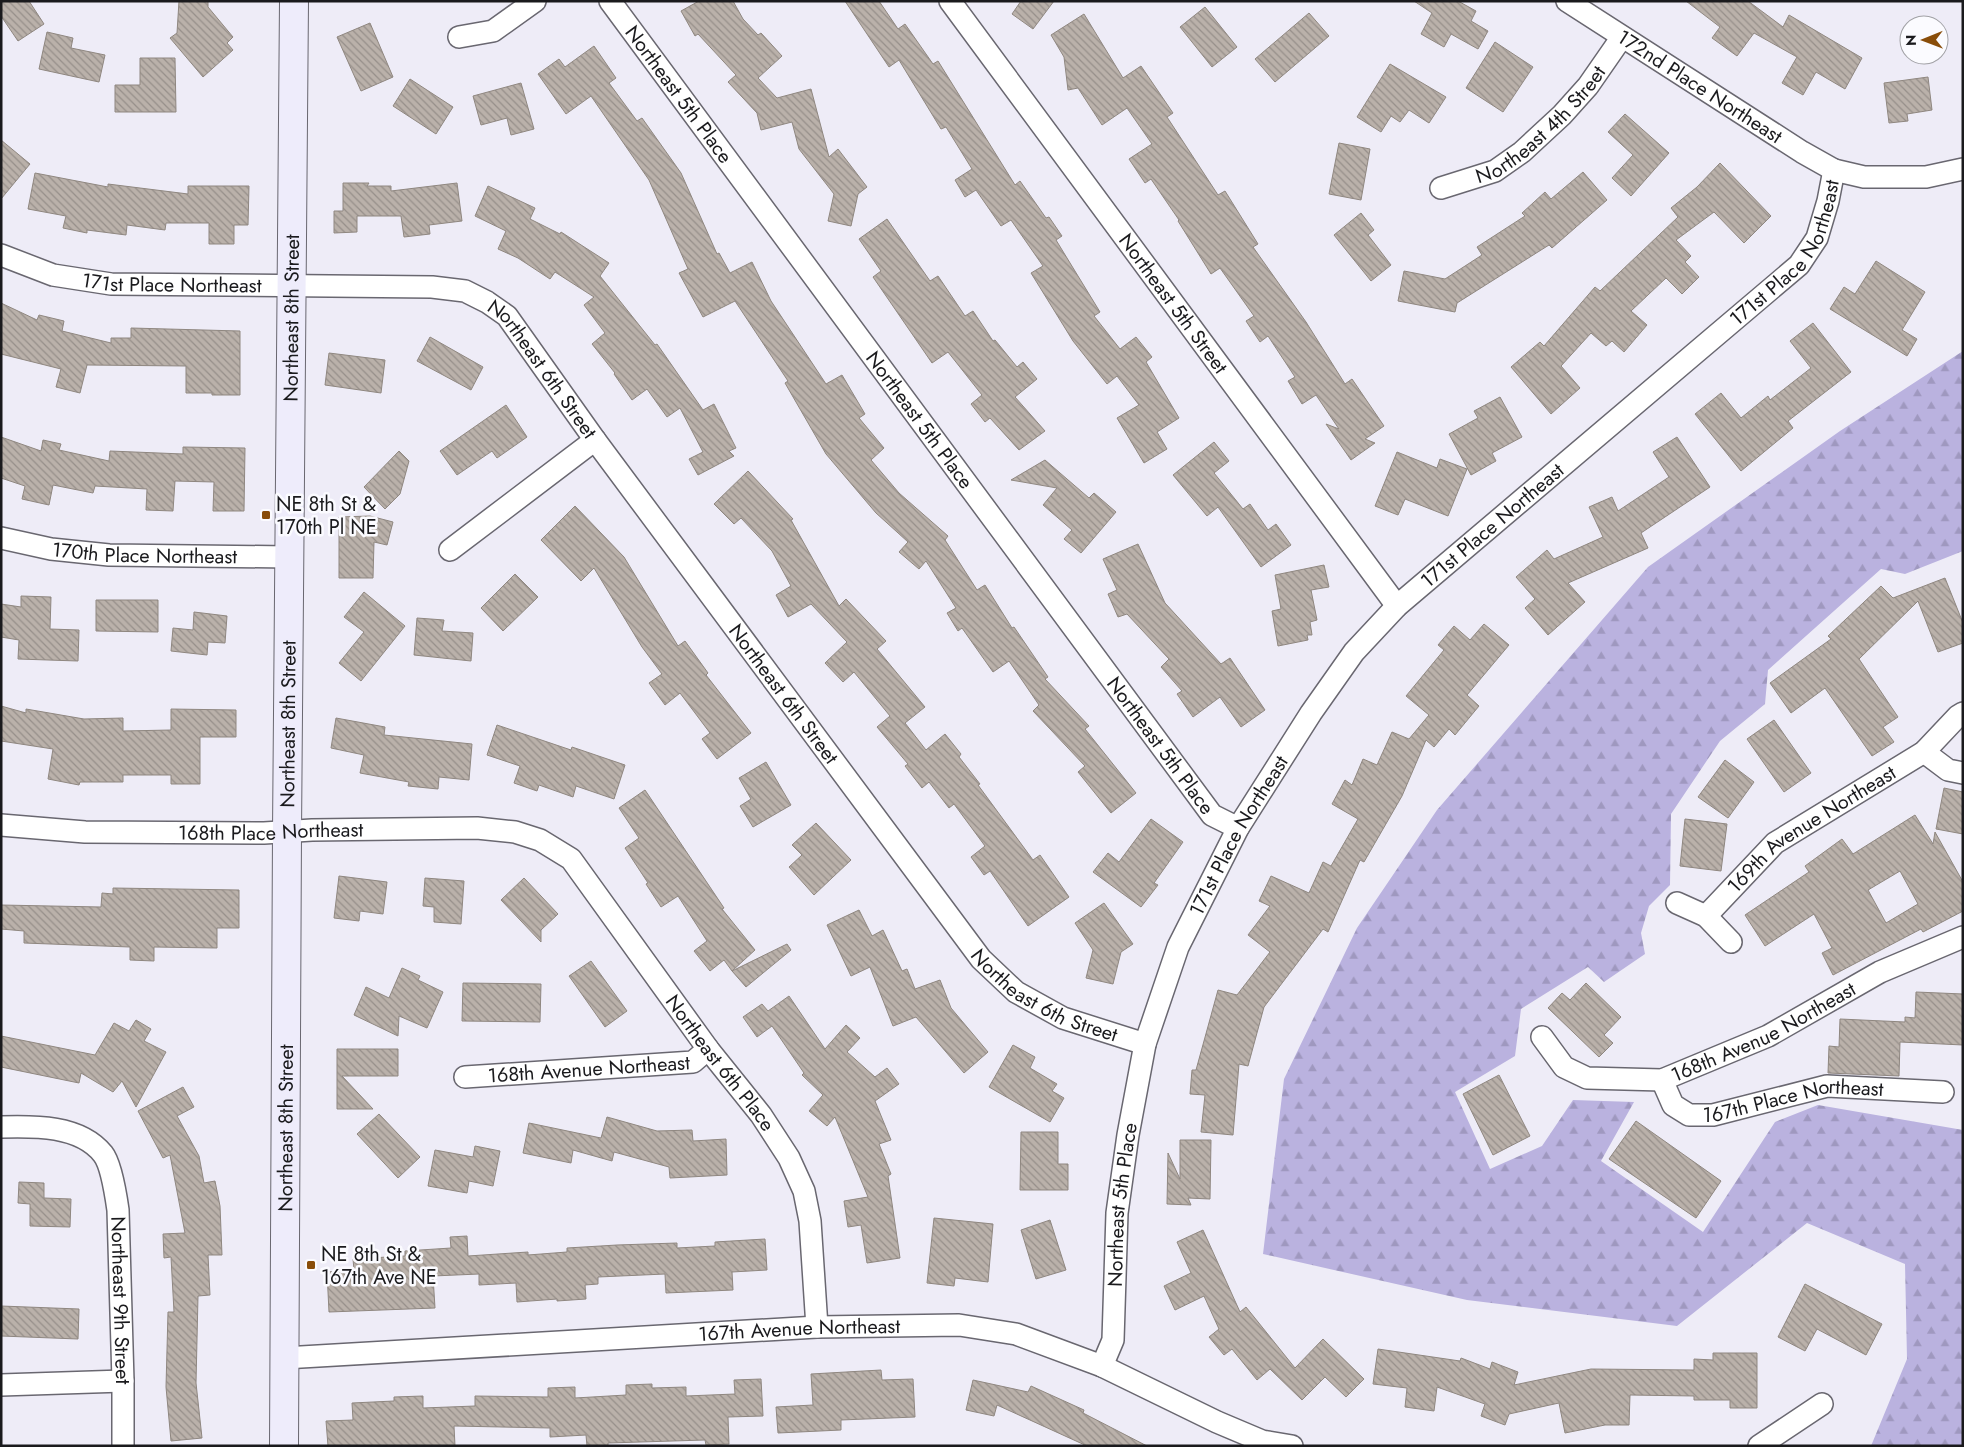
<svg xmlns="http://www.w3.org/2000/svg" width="1964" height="1447" font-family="Jost,sans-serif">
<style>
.forest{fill:url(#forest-firs)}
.building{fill:url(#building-back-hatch);stroke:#8f8780;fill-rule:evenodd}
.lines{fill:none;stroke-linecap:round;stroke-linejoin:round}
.street-casing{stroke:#696770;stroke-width:24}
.secondary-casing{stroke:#696770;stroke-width:30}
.street{stroke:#fff;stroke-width:21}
.secondary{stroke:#eeecfb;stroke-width:28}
.poi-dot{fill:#894d0a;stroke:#fbfbff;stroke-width:2}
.labels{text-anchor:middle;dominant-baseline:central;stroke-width:5;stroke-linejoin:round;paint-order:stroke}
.street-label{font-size:20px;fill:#1a1a1d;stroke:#fbfbff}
.poi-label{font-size:20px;fill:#1a1a1d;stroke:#fbfbff;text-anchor:start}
</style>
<defs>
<pattern id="forest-firs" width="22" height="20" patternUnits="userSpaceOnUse" patternTransform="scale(1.25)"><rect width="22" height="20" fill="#bab2df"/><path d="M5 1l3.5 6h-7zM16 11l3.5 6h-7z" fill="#9f98bf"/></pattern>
<pattern id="building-back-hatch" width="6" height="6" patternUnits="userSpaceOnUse" patternTransform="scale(1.25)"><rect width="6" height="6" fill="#bab1aa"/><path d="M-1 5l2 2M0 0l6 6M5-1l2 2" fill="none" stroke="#968f8a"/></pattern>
</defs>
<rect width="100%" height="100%" fill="#eeecf7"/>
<!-- forest -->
<path class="forest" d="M1963,351v200l-58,23 -24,-5 -113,101 -3,34 -45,37 -49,73 -1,71 -21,21 -8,27 4,21 -41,28 -16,-15 -67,42 -6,47 -60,36 35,77 52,-23 31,-46 61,2 -33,59 102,71 72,-110 43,-17 145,25v316h-92l36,-87 -2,-95 -98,-41 -130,103 -210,-26 -204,-46 21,-175 73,-151 80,-118 211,-243 192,-136z"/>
<!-- building -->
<g class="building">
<path d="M1,1h28l15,23 -26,17 -17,-25z"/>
<path d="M179,1h29v6l25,30 -6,6 6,7 -30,27 -33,-39 7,-5z"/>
<path d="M699,1h34l10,18 15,16 3,-2 21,23 -24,22 19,20 34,-9 18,68 9,-8 29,38 -9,7 -7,32 -23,-5 6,-27 -35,-45 -7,-27 -31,8 -4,-17 -29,-31 8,-7 -38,-41 -3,2 -14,-25z"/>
<path d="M845,1h34l19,28 7,-5 28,40 5,-3 77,124 5,-4 26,37 3,-1 13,19 -6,4 44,72 -6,4 26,33 16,-12 16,20 -6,5 33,56 -22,14 10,17 -23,14 -27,-45 22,-13 -22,-29 -10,8 -34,-43 -42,-68 12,-7 -32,-46 -10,6 -25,-36 -11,7 -10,-17 17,-11 -26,-42 -5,2 -42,-69 -10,7z"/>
<path d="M1021,1h33l-21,28 -21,-15z"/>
<path d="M1414,1h44l18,10 -5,10 17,10 -10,18 -27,-15 -7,13 -23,-13 11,-21z"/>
<path d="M1686,1h62l35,26 6,-12 73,43 -17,31 -29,-17 -13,23 -21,-12 15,-26 -43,-24 -17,23 -25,-18 8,-11z"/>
<path d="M1205,7l32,40 -25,20 -32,-40z"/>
<path d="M1309,13l20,23 -54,46 -20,-23z"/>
<path d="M1084,14l39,64 18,-12 32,47 -6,4 51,78 7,-4 33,53 -5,3 53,75 39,62 7,-5 32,47 -19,13 10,4 -24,17 -25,-36 13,5 -23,-34 -14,9 -14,-23 7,-4 -27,-41 -8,6 -14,-21 8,-5 -34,-48 -9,6 -33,-53 1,-1 -28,-41 -6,4 -16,-24 23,-15 -25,-36 -25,17 -24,-37 -10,2 -4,-33 -13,-22z"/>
<path d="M370,23l23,54 -32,14 -24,-54z"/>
<path d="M47,32l26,6 -2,10 34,7 -6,27 -60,-13z"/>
<path d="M1495,42l38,25 -30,45 -37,-24z"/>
<path d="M594,46l22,32 -7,5 28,38 5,-3 39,55 36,81 2,-1 11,20 22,-11 19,39 55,83 16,-9 23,39 -6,4 25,30 -13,12 28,33 49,43 -3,4 32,50 8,-5 27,43 2,-1 34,50 -3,2 44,47 -4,3 51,64 -25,20 -33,-41 7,-6 -52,-55 6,-6 -30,-44 -16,11 -31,-44 -4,3 -11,-18 9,-5 -30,-47 -7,8 -20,-17 9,-10 -32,-29 -50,-59 -41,-71 3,-2 -53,-80 -32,16 -24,-44 9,-4 -39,-89 -58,-84 -25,18 -28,-40 21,-15 6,8z"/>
<path d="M140,58h35l1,54h-61v-27h25z"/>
<path d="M1390,64l56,33 -17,26 -20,-13 -9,12 -9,-6 -10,16 -24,-15z"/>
<path d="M1928,77l4,33 -25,4 1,7 -19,2 -5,-40z"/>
<path d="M410,79l43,28 -17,27 -43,-28z"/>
<path d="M521,83l13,46 -23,6 -4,-17 -26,7 -8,-29z"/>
<path d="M1625,114l44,39 -38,43 -19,-18 21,-23 -25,-23z"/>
<path d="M1,140l29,24 -29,35z"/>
<path d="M1339,143l31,6 -9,51 -32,-6z"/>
<path d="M1720,163l51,53 -27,27 -30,-31 -38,28 15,16 -6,6 14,15 -17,17 -16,-16 -35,33 16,14 -23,27 -12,-11 -6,5 -15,-13 -30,33 19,22 -29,26 -40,-47 29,-25 4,4 51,-59 5,4 78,-74 -7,-9 26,-21z"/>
<path d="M1583,172l24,28 -55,48 -3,-3 -92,58 -2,9 -57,-11 6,-30 41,8 37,-24 -5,-8 48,-31 -3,-3 23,-21 6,7z"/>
<path d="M35,173l73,14v-3l80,10v-8h61l-1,39h-14v19h-25v-21h-43l-1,7 -38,-5 -1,10 -39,-5v3l-24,-5 3,-12 -38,-7z"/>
<path d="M343,183h26l-2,3h24v5l66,-8 5,38 -33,4 1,9 -26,3 -3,-21h-44v16l-23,1v-22h9z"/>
<path d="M488,186l47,22 -5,11 30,15 1,-2 48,31 -9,13 55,69 2,-1 46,66 11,-6 22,44 -7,3 5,5 -36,19 -9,-16 14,-7 -23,-44 -13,9 -20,-28 -15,11 -18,-26 1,-1 -23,-29 13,-11 -21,-28 10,-8 -39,-25 -5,7 -32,-21 -20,-9 8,-18 -31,-15z"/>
<path d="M1361,213l13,17 -6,5 23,30 -20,16 -37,-46z"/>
<path d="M887,219l43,62 8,-5 27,40 8,-5 20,30 2,-1 22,27 6,-5 14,17 -22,18 30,34 -26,19 -29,-32 -5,4 -14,-18 11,-9 -34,-43 -16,11 -59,-86 8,-6 -22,-32z"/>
<path d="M1876,261l49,31 -23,38 15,9 -10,17 -77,-47 14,-22 11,7z"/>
<path d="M1,303l36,17 2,-5 25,6 -2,10 49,12v-5h20v-10l109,3v64h-28v-2h-26v-27l-99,-1 -7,28 -24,-6 5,-18 -60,-15z"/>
<path d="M1813,323l38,49 -63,49 5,7 -52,43 -46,-57 26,-21 20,25 27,-22 2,4 41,-32 -21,-27z"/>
<path d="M430,337l53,30 -12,23 -54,-29z"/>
<path d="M329,353l56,7 -4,33 -56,-8z"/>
<path d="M1500,397l22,40 -30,16 4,8 -25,14 -22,-41 29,-16 -4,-7z"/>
<path d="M506,405l21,32 -30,21 -5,-7 -35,24 -17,-24z"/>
<path d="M1,437l40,14 2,-11 18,4 -2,6 50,11 1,-10 73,3v-7l62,1 -1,63h-31l1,-29 -39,-1 -2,30 -27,-1 1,-21 -52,-3 -2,7 -40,-8 -4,20 -27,-6 3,-13 -24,-8z"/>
<path d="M1677,437l33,50 -69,46 7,15 -80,35 17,19 -37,33 -23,-27 10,-9 -19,-22 31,-27 7,9 49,-22 -14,-30 23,-10 6,14 51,-34 -16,-25z"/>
<path d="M1214,442l15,19 -15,12 29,36 7,-5 18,26 8,-6 15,21 -30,22 -43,-60 -11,9 -34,-41z"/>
<path d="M399,451l10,10 -9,33 -15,15 -21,-22z"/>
<path d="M1397,452l40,16 3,-9 27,10 -19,47 -43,-17 -7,16 -23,-9z"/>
<path d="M1045,460l44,38 5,-5 22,19 -35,41 -17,-14 8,-9 -29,-25 14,-17 -46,-8z"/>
<path d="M748,471l45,48 -2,1 48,86 7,-7 40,42 -9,8 48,58 -20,16 21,27 19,-16 16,20 -2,3 21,27 -2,1 55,75 7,-5 29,42 -41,29 -38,-55 -6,4 -13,-18 14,-11 -31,-42 -5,4 -20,-26 -7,6 -17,-22 3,-2 -31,-37 13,-11 -36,-44 -11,10 -18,-19 22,-21 -36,-38 -23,13 -12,-22 15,-9 -19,-35 -31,-33 -7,6 -20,-20z"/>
<path d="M575,506l49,51 54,89 7,-5 23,32 -2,2 45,58 -34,26 -15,-20 8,-6 -30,-40 -15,12 -16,-22 13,-9 -20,-27 -48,-79 -13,13 -40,-41z"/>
<path d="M370,516l23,6 -6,23 -13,-3 -1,36h-34v-61z"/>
<path d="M1138,544l27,59 56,61 9,-6 35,52 -24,17 -21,-30 -27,20 -16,-23 5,-3 -21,-24 8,-8 -42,-45 -9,3 -10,-23 9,-4 -14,-31z"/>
<path d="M1324,565l5,22 -18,3 6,30 -7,2 2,13h-5l1,5 -30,6 -6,-35 9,-2 -6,-34z"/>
<path d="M515,574l23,23 -35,34 -22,-23z"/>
<path d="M1945,578l18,45v20l-25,9 -20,-51 -59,58 39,58 -15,10 11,15 -22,14 -47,-68 -34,25 -21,-30 61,-44 -3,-3 53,-50 12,12z"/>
<path d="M364,592l41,34 -44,55 -22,-18 25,-31 -20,-15z"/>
<path d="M21,596l30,1 -1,32 29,1 -1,31 -60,-2 1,-19 -18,-3v-33l20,3z"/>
<path d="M96,600h62v32l-62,-1z"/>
<path d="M194,612l33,4 -2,27 -17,-1 -1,13 -36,-4 2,-23 20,2z"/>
<path d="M417,618l27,2 -2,11 31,2 -2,28 -57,-6z"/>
<path d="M1484,624l25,21 -42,50 12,11 -24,29 -6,-6 -15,18 -8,-7 -24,56 -38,66 -4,-2 -32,72 -5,-3 -59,78 -16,59 -9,-2 -6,71 -32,-3 4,-37 -15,-1 2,-24h4l22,-80 19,5 33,-43 -22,-17 22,-29 -11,-5 12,-25 38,17 14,-31 8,4 27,-47 -26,-15 13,-24 7,5 11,-26 14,6 15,-33 17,7 20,-24 -23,-19 38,-46 -6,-5 16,-19 16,14z"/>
<path d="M1,706l25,7v-4l58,10 39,-1v13l48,-1v-21l65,1v27h-36v47h-29v-9h-48v7h-43l-1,3 -31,-6 5,-30 -52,-8z"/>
<path d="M336,718l49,9 -1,8 88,9 -3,36 -30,-3 -1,12 -30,-3 1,-4 -49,-9 4,-18 -33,-7z"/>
<path d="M1774,720l37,53 -27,19 -37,-53z"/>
<path d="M497,725l74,25 1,-3 53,18 -11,34 -38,-13 -3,11 -34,-12 -2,6 -23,-8 6,-17 -33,-11z"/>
<path d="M1725,760l29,22 -26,36 -30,-21z"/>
<path d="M766,762l25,43 -38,22 -13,-21 11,-7 -12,-21z"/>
<path d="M1944,788l19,4v42l-27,-5z"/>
<path d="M645,790l79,118 -2,1 33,41 -23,21 -8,-11 -14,11 -16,-20 13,-10 -29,-45 -17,11 -15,-23 2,-1 -23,-35 14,-10 -20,-30z"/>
<path d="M1915,815l18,29 2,-12 28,50v29l-40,21 -2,-3 -88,46 -11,-22 10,-5 -18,-34 -49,32 -20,-31 64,-43 -4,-6 37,-27 11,15zM1900,871l18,33 -32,19 -18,-33z"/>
<path d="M1151,819l32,23 -29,41 4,2 -17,22 -48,-35 15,-19 11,9z"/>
<path d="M1685,819l42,5 -6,47 -41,-5z"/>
<path d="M816,823l35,37 -37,35 -25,-28 13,-12 -10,-10z"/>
<path d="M339,876l48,6 -4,32 -23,-3 -1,10 -25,-3z"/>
<path d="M425,878l39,3 -3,43 -27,-2v-15l-11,-1z"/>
<path d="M524,878l34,36 -17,16v12l-40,-42z"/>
<path d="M113,888l126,2v38h-22v20l-63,-1v14l-24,-1v-13l-106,-4v-12l-23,-2v-24l100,2 1,-14 11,1z"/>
<path d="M1104,903l29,41 -12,8 -8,32 -27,-6 7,-28 -18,-27z"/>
<path d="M859,910l13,26 11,-6 19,41 5,-2 8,20 25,-9 11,28 37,44 -24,21 -48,-56 -23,9 -23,-59 -19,9 -24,-51z"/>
<path d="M787,944l4,6 -45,37 -14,-16z"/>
<path d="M591,961l36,50 -22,16 -36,-51z"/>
<path d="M402,968l18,8 -2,4 25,12 -16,36 -28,-12 -1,20 -44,-21 12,-28 23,11z"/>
<path d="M463,983l78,1 -1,38 -78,-1z"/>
<path d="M1586,983l35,34 -17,18 9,8 -14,14 -51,-49 14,-15 8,7z"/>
<path d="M1916,992l47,2v51l-63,-3 -1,34 -71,-3 1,-27 10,1 1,-28 65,3v-5l10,1z"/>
<path d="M789,996l36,53 21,-24 14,13 -13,14 28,25 12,-9 12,16 -24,17 16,39 -12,4 12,30 -3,2 12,82 -33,5 -6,-38 -13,2 -4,-26 24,-4 -33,-80 -8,9 -18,-15 14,-16 -21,-20 2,-2 -32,-47 -15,11 -14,-20 19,-13 6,7z"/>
<path d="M136,1020l15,9 -7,12 22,11 -30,55 -14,-26 -9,11 -32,-19 -2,10 -78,-16v-31l94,19 19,-32 15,8z"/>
<path d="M1013,1045l22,12 -5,11 27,16 -5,7 12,7 -14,24 -61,-35z"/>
<path d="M337,1049h61v27h-56l31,33h-36z"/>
<path d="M1499,1075l31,61 -37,19 -30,-61z"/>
<path d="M183,1087l11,20 -17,9 22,40 5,27 11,-2 5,25 2,49h-14l2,40 -12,1 -2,87 6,55 -31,3 -5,-54 2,-75h6l-3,-55 -7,1 -1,-24 22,-1 -15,-78 -7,3 -25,-47z"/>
<path d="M379,1114l41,43 -22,21 -41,-44z"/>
<path d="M607,1117l50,14 35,-1 1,11 33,-2 1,36 -57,3 -1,-11 -55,-15 -2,9 -39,-11 -2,13 -48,-10 6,-30 72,15z"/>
<path d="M1636,1121l85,60 -25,37 -87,-59z"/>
<path d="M1021,1132h37v32h10v26h-48z"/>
<path d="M1180,1140h31l-1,59 -22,-1 3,7 -24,-1 1,-51 12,26z"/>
<path d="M475,1146l25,5 -7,35 -24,-5 -2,12 -39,-7 7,-36 38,7z"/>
<path d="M19,1182l25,1v15l27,1 -1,28 -40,-1v-22l-12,-1z"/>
<path d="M934,1218l59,6 -5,58 -33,-4 -1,8 -27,-3z"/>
<path d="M1050,1220l16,50 -30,9 -15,-49z"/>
<path d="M1203,1230l37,82 6,-5 49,61 28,-29 41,40 -18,18 -21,-20 -23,23 -32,-31 -13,11 -25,-31 -8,6 -15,-18 10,-8 -15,-33 -29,14 -11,-24 27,-13 -14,-31z"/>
<path d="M467,1236l1,20 60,-4v3l39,-3v-4l50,-3 60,-2v5l38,-2v-4l50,-3 2,31 -35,2 1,18 -67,3 -1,-19 -67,3v7l-13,1 1,14 -29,2v-2l-40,3 -1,-19 -37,2v-11l-46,2 2,32 -106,4 -2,-40 27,-2 -1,-11 52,-3v-5l46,-3 -1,-11z"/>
<path d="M1805,1284l77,40 -16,31 -49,-26 -12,22 -27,-14z"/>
<path d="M1,1306l78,3 -1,30 -77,-3z"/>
<path d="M1378,1349l82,12 1,-3 29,11 2,-7 26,10 -4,13 77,-16 103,1v-11l19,1v-7h44v55h-27v-8h-36v-4l-64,-1 -1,30h-24l-40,8 -6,-30 -50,11 -4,11 -24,-9 4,-12 -48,-17 -3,24 -29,-4 2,-19 -34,-4z"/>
<path d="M881,1370l1,10 31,-1 2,38 -74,3v10l-63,3 -2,-26 37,-2 -2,-31z"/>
<path d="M761,1379l2,37 -35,1 1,27 -23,1 -1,-5 -97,3v3h-21l-1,-11 -36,2v-9l-96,-2 1,20h-127l-2,-25 27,-1 -1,-17 42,-2v-4l29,-1v12l52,-2v-10l73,1v-9l27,-1v11l51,-3v-10l26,-1v4l34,-1v9l49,-2 -1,-14z"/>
<path d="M973,1380l55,12 3,-6 53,24 -1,3 64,33h-60l-90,-41 -3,11 -28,-6z"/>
</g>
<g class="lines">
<defs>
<g id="street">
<path id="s1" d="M610,1l602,814 26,13"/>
<path id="s2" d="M950,1l447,605"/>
<path id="s3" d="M1567,1l235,151 32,18"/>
<path d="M459,37l34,-6 42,-30"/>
<path id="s4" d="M1441,188l54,-17 27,-19 40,-37 26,-29 34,-49"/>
<path id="s5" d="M1,255l52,20 58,9 321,3 33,4 22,11 20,14 88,124 386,519 35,33 47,26 82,26"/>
<path id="s6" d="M1,538l50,11 58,6 180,2"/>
<path d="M450,550l145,-110"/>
<path d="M1924,752l24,18 15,3"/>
<path id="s7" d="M1,825l84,7 179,1 48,-3 165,-2 38,4 25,8 31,19 137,190 53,66 28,43 15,33 6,30 7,106"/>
<path d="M1677,903l29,13 25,26"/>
<path id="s8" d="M1706,916l69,-73 149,-91 34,-36 5,-3"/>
<path id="s9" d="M1542,1037l22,30 23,11 75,2 106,-44 112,-64 83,-35"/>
<path id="s10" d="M465,1077l228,-15 15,-13"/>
<path id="s11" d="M1662,1080l11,25 16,10h24l114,-29 116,6"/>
<path id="s12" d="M1,1127c33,-1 79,-2 102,27 8,10 13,42 15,56l5,171v65"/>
<path id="s13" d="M284,1358l533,-31 142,-2 57,9 86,32 115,56 45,19 30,5"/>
<path id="s14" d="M1102,1366l11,-26 4,-127 11,-78 17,-91 33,-97 60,-119 73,-115 43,-61 43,-46 402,-341 18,-27 11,-37 6,-31 30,7h62l37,-8"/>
<path d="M1,1385l122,-4"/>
<path d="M1759,1446l63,-42"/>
</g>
<g id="secondary">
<path id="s15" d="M284,1446l3,-614 7,-831"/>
</g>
</defs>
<!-- street casing -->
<use href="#street" class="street-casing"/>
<!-- secondary casing -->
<use href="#secondary" class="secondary-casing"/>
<!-- street -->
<use href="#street" class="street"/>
<!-- secondary -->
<use href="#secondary" class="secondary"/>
</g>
<!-- markers -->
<g class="poi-dot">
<rect x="261" y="510" width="10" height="10" rx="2.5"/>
<rect x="306" y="1260" width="10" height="10" rx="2.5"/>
</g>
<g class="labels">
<!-- street labels -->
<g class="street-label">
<text stroke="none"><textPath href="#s3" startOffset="158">172nd Place Northeast</textPath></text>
<text stroke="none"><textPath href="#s1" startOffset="116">Northeast 5th Place</textPath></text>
<text stroke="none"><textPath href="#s4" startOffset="121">Northeast 4th Street</textPath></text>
<text stroke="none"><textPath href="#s14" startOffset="1366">171st Place Northeast</textPath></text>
<text stroke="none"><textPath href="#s5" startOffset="175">171st Place Northeast</textPath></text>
<text stroke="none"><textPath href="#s2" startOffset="376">Northeast 5th Street</textPath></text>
<text stroke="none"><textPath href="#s15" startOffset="1128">Northeast 8th Street</textPath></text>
<text stroke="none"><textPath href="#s5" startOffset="581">Northeast 6th Street</textPath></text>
<text stroke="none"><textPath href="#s1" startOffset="521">Northeast 5th Place</textPath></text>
<text stroke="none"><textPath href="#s14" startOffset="961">171st Place Northeast</textPath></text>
<text stroke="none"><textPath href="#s6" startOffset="145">170th Place Northeast</textPath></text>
<text stroke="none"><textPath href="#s5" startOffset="986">Northeast 6th Street</textPath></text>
<text stroke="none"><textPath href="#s15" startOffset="722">Northeast 8th Street</textPath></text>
<text stroke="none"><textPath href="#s1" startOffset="926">Northeast 5th Place</textPath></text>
<text stroke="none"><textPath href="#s7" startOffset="270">168th Place Northeast</textPath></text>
<text stroke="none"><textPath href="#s8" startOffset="138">169th Avenue Northeast</textPath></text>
<text stroke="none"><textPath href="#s14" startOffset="556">171st Place Northeast</textPath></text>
<text stroke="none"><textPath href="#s5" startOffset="1391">Northeast 6th Street</textPath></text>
<text stroke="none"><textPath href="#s9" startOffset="250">168th Avenue Northeast</textPath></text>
<text stroke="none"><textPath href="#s7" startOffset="830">Northeast 6th Place</textPath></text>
<text stroke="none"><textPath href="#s10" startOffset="124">168th Avenue Northeast</textPath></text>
<text stroke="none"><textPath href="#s11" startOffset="152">167th Place Northeast</textPath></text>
<text stroke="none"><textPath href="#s15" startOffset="318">Northeast 8th Street</textPath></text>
<text stroke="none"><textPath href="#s14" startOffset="164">Northeast 5th Place</textPath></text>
<text stroke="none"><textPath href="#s12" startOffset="258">Northeast 9th Street</textPath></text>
<text stroke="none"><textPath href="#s13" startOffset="516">167th Avenue Northeast</textPath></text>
</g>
<!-- poi labels -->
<g class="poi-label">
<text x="276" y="504">NE 8th St &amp;<tspan x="276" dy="23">170th Pl NE</tspan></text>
<text x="321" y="1254">NE 8th St &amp;<tspan x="321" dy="23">167th Ave NE</tspan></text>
</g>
</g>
<!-- border -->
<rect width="1964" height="1447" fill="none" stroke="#1a1a1d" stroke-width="5"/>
<!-- north arrow -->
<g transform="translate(1924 40) rotate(269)"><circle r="24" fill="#fbfbff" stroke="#a1a1a5"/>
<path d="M0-4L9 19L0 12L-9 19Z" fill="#894d0a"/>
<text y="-8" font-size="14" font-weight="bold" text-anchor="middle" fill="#1a1a1d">N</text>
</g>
</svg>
